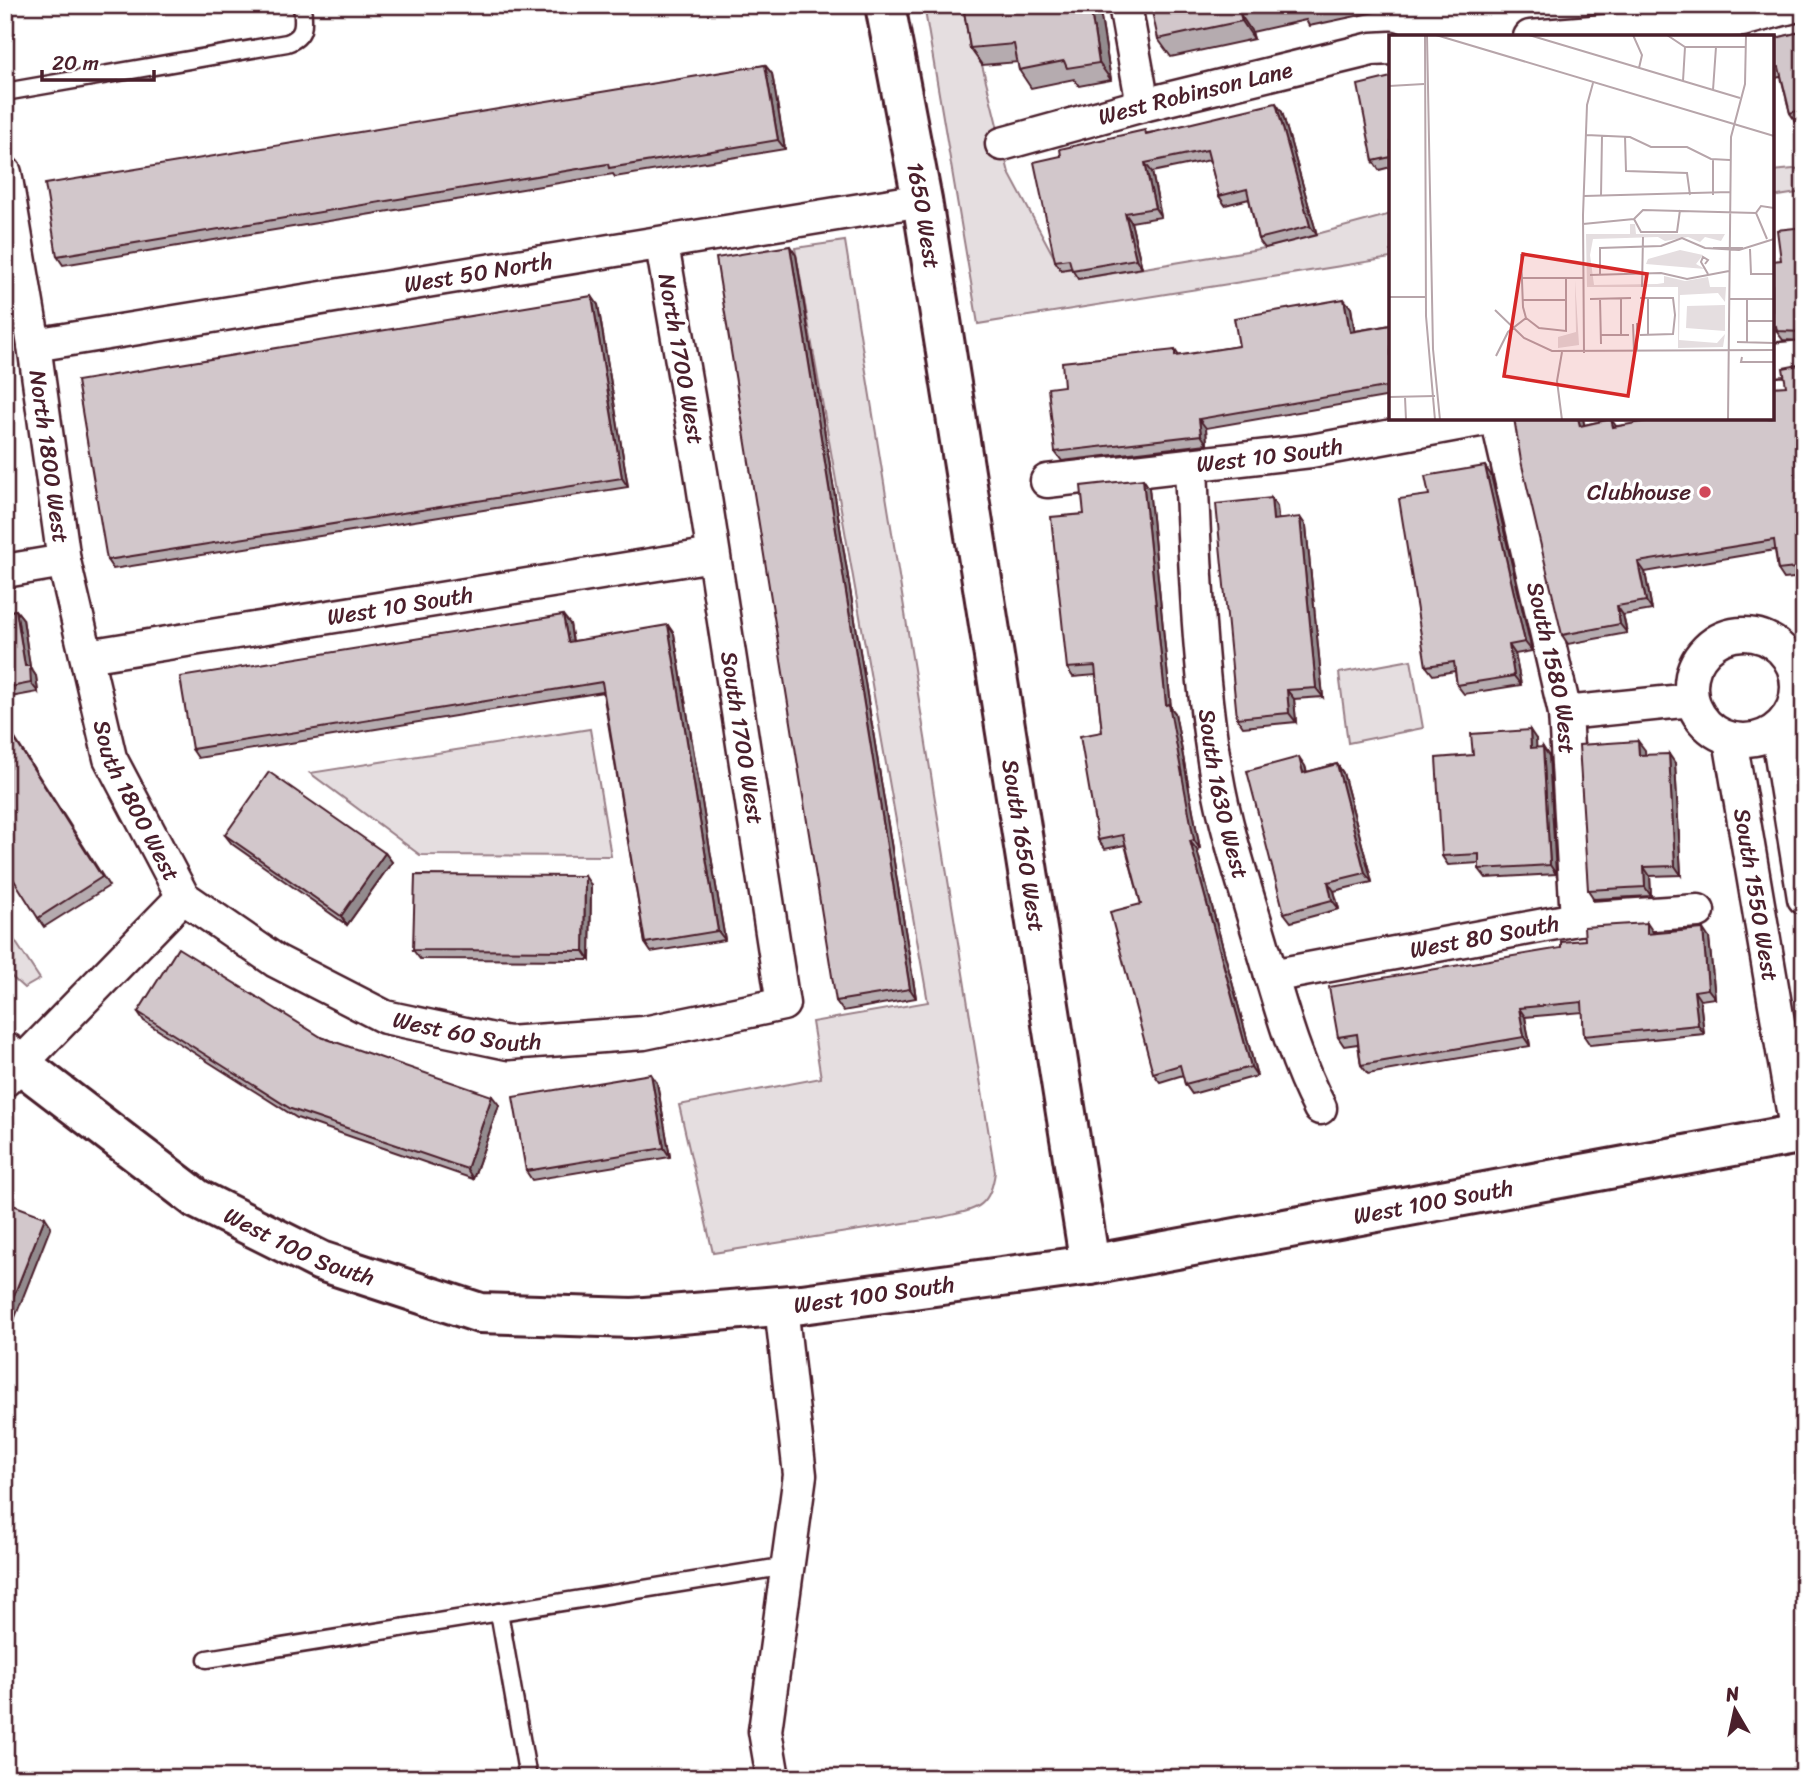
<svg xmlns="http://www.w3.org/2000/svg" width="1809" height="1783" font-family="Sriracha,sans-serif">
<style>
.green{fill:#e5dee0;stroke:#987e86;stroke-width:2}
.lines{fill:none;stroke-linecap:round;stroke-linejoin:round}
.service-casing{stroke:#4a1f2b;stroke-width:21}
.minor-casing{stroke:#4a1f2b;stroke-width:37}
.tertiary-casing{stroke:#4a1f2b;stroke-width:44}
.service{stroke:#fff;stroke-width:16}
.minor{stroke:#fff;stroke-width:32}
.tertiary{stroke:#fff;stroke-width:38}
.wall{fill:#b5abaf;stroke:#4a1f2b;stroke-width:2}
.shaded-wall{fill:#938b8e;stroke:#4a1f2b;stroke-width:2}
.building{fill:#d2c7cb;stroke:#4a1f2b;stroke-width:2}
.poi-dot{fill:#d1495b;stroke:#fff;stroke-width:2.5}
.labels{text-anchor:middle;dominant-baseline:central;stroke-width:7;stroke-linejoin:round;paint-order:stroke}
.street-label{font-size:23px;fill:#4a1f2b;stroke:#fff}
.poi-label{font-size:23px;fill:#4a1f2b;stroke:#fff;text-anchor:end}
.inset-road{fill:none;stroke:#b7a5aa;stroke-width:2}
.view{fill:#d62828;fill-opacity:0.15;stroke:#d62828;stroke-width:3.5}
.inset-edge{fill:none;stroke:#4a1f2b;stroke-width:3.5}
</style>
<rect width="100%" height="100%" fill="#fff"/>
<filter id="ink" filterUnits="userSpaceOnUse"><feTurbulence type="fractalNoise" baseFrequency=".0143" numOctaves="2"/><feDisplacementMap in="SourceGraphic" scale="14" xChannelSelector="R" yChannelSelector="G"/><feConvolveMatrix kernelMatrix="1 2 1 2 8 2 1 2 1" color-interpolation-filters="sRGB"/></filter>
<g filter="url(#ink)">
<!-- green -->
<g class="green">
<path d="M924,5h49l9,60 27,108 52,97 15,-2 2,11 187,-31 126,-34v44l-413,66z"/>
<path d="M1804,168v24l-32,5v-26z"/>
<path d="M845,241l150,931c-5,37 -19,37 -52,45l-230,36 -34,-148 142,-27 -9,-56 116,-20 -133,-754z"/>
<path d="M1411,660l12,68 -75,15 -9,-70z"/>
<path d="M590,729l21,127 -191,-1 -110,-82z"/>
<path d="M5,926l35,53 -16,9 -19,-17z"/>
</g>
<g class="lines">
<defs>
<g id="service">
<path d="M5,92l282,-49c19,-7 17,-19 15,-38"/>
<path d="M499,1612l29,166"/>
<path d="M207,1659l580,-93"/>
</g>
<g id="minor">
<path d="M1125,5l18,100"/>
<path d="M1530,37l212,-17 56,-15"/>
<path id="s1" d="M1002,144l141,-39 229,-56 19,-1"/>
<path id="s2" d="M5,173l29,172 30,216 46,197 73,139 93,64 109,56 123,26 136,-10 139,-29 -82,-532 -39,-227"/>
<path id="s3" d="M34,345l888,-145"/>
<path d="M1772,360l32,-3"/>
<path id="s4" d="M1497,418l68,295 12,206"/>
<path id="s5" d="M1191,465c4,102 8,206 25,308 10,59 30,117 47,175 16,53 31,111 57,160"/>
<path id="s6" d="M1047,481l264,-30 179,-33"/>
<path d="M5,571l59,-10"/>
<circle cx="1744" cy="687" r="53"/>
<path id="s7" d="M87,656l626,-101"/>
<path d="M1565,713l127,-13"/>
<path d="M1777,730l27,168"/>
<path id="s8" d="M1730,739l67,395"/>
<path id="s9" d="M1271,976l306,-57 121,-8"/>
<path d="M5,1080l178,-183"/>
<path d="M773,1778l-8,-47 35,-256 -19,-169"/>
</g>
<g id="tertiary">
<path id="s10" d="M885,5l37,195 168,1065"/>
<path id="s11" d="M5,1052l192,147 124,62 159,52 153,5 169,-14 288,-39 714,-132"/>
</g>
</defs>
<!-- service casing -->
<use href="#service" class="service-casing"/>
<!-- minor casing -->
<use href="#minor" class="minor-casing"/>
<!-- tertiary casing -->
<use href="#tertiary" class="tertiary-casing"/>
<!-- service -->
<use href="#service" class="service"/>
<!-- minor -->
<use href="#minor" class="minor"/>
<!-- tertiary -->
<use href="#tertiary" class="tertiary"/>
</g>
<!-- wall -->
<g class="wall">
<path d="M963,5h136l12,75 -32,6 -5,-7 -43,9 -12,-18 -1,-8 -36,3 -12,-17z"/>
<path d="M1157,5h237v3l-85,18 -3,-6 -54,12 2,7 -83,18 -13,-18z"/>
<path d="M1458,5h91v1l-87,5z"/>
<path d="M1804,31v89l-8,2 -6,-9 -9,-36 -6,1 -3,-4v-35z"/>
<path d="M765,65l7,9 13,75 -170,28 -2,-3 -550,91 -6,-9z"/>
<path d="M1391,77v90l-12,3 -6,-9z"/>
<path d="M1282,112l35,123 -52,13 -7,-9 -9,-40 -24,6 -6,-9 -9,-36 -58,12 9,45 -30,5 11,46 -64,11 -7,-11 -10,2 -6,-9 6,-105 87,-23z"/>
<path d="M1804,227v114l-21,-1 -10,-13 8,-67z"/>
<path d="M796,255l120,743 -73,13 -7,-10z"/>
<path d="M598,305l30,182 -515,82 -6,-9z"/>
<path d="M1351,308l4,23 36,-6v71l-185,32 1,16 -145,17 -7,-9 9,-66 111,-36 4,6 60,-10z"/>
<path d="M1804,364v213l-20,2 -6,-9 -3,-20 -130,22 7,38 -29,5 4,18 -59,11 -6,-9 21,-217 1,7 27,-6 5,7 156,-8 14,-32z"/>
<path d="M1491,475l41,176 -17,3 6,31 -57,9 -7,-9 -2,-14 -22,4 -7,-9 3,-171z"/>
<path d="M1143,479l6,9 22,220 4,5 25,136 -3,1 60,226 -65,18 -7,-10 -2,-9 -23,7 -7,-9 -12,-169 -16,-59 -20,4 -7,-9 4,-108 -6,-57 -23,2 -6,-9 17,-154z"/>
<path d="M1271,498l6,9 1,12 28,7 17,171 -29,2 2,23 -53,5 -6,-9z"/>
<path d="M16,610l7,9 7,48 6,9 2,16 -33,6v-86z"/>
<path d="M570,624l3,17 101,-7 51,306 -74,12 -6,-9 -42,-251 -405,66 -6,-9z"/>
<path d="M5,723l104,163 -65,41 -6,-9z"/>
<path d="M1536,739v8l13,9 7,118 -70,4 -7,-9v-6l-31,2 -6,-9 31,-101z"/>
<path d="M1645,750v5l30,8 6,112 -31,1 1,20 -57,3 -6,-9z"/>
<path d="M1337,764l6,9 29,109 -38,9 5,18 -48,13 -7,-9 21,-147 2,6z"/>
<path d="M225,835l160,18 7,9 -45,63 -115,-81z"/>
<path d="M591,885l-1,75 -170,-1 -7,-9z"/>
<path d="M1653,932v1l56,5 6,60 -15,2 4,34 -114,11 -6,-9 -1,-24 -58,5 5,29 -162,28 -7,-9 -3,-21 -14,2 -6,-9z"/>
<path d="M138,1012l183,25 178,68 -26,74 -176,-61 -153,-97z"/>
<path d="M657,1083l13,74 -138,23 -6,-9z"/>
</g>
<!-- shaded-wall -->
<g class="shaded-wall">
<path d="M1090,5h9l12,75 -12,-17z"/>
<path d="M1240,14l12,18 2,7 -12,-18z"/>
<path d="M765,65l7,9 13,75 -7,-9z"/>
<path d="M1276,103l6,9 35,123 -7,-9z"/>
<path d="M1145,163l7,9 9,45 -6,-9z"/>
<path d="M1125,213l6,9 11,46 -6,-9z"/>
<path d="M790,246l6,9 120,743 -6,-9z"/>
<path d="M592,296l6,9 30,182 -6,-9z"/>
<path d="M1344,299l7,9 5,33 -6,-9z"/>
<path d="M1578,418h5l3,17 -6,-9z"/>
<path d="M1199,419l7,9 1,16 -6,-9z"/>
<path d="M1485,466l6,9 41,176 -7,-9z"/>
<path d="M1143,479l6,9 22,220 4,5 25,136 -6,-9 -28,-135z"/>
<path d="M1271,498l6,9 2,22 -6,-9z"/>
<path d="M1300,517l6,9 17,171 -7,-9z"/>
<path d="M1638,562l7,10 7,38 -6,-9z"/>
<path d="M1617,606l6,9 4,18 -7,-9z"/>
<path d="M16,610l7,9 7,48 6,9 2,16 -7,-9 -6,-17z"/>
<path d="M563,615l7,9 4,27 -6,-9z"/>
<path d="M668,625l6,9 51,306 -7,-9z"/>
<path d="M1509,645l6,9 6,31 -7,-9z"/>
<path d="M1287,690l7,9 2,23 -7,-9z"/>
<path d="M1530,730l6,9 1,18 -6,-9z"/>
<path d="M1638,741l7,9 1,14 -7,-9z"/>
<path d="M1543,747l6,9 7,118 -6,-9z"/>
<path d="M1669,754l6,9 6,112 -6,-9z"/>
<path d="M1299,757l6,9 4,16 -6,-9z"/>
<path d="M1337,764l6,9 29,109 -7,-9z"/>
<path d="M1190,841l7,9 60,226 -6,-9z"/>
<path d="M385,853l7,9 -45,63 -6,-9z"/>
<path d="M1644,867l6,9 1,20 -6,-9z"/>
<path d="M585,876l6,9 -1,75 -6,-9z"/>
<path d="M1328,882l6,9 5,18 -7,-9z"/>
<path d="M1647,923l6,9 1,11 -7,-9z"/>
<path d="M1703,929l6,9 6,60 -7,-9z"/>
<path d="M1694,991l6,9 4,34 -6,-9z"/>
<path d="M1519,1008l6,9 5,29 -6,-9z"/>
<path d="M651,1074l6,9 13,74 -6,-9z"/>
<path d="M492,1096l7,9 -26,74 -6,-10z"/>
<path d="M45,1217l6,9 -46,117v-25z"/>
</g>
<!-- building -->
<g class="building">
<path d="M963,5h127l9,58 -32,5 -3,-7 -45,9 -5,-26 -44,4z"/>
<path d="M1157,5h126l-43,9 2,7 -84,18 -7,-32z"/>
<path d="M1296,5h17l-16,4z"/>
<path d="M1804,31v78l-14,4 -11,-46 -7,1v-29z"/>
<path d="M765,65l13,75 -169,28 -1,-4 -551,92 -12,-72z"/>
<path d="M1391,77v80l-18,4 -15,-76z"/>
<path d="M1276,103l34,123 -52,13 -11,-50 -28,7 -12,-46 -62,13 10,45 -30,5 11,46 -64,11 -3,-11 -14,2 -21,-99 27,-6 -1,-7 85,-19 1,4z"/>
<path d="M1804,227v105l-27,-1 -1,-5 -3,1 -1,-2v-64l9,-1 -4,-30z"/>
<path d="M790,246l120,743 -74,12 -120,-743z"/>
<path d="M592,296l30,182 -515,82 -30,-179z"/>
<path d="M1344,299l6,33 41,-7v61l-192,33 2,16 -146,17 -7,-64 16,-2 -2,-24 113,-12v6l64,-10 -5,-28z"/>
<path d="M1804,364v203l-26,3 -4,-30 -136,22 8,39 -29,5 3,18 -58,11 -41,-174 -7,-43h64l2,8 31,-7 2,8 51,-9h108v-31l14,-1 -3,-18z"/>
<path d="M1485,466l40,176 -16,3 5,31 -57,9 -3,-23 -28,4 -27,-167 30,-4 -4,-19z"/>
<path d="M1143,479l23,226 3,-1 25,136 -4,1 61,226 -66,17 -5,-19 -27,8 -43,-161 31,-8 -18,-69 -25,5 -18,-104 22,-4 -7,-66 -28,2 -16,-151 33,-3 -3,-28z"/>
<path d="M1271,498l2,22 27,-3 16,171 -29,2 2,23 -52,5 -21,-214z"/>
<path d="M16,610l9,56h5l1,17 -26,5v-76z"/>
<path d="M563,615l5,27 100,-17 50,306 -73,12 -43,-261 -410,67 -12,-72z"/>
<path d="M5,724l97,153 -64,41 -33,-52z"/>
<path d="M1530,730l1,18 12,-1 7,118 -71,4v-15l-37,2 -6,-98 37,-3 -2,-21z"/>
<path d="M1638,741l1,14 30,-1 6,112 -31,1 1,20 -57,3 -9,-145z"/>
<path d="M1299,757l4,16 34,-9 28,109 -37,9 4,18 -48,13 -37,-142z"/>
<path d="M269,772l116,81 -44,63 -116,-81z"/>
<path d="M415,875l170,1 -1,75 -171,-1z"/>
<path d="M1647,923v11l56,-5 5,60 -14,2 4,34 -114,11 -2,-34 -63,6 5,29 -163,28 -4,-31 -19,3 -9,-50 232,-39v-6l24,-2 -1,-13z"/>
<path d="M178,948l143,89 171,59 -25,73 -176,-60 -153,-97z"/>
<path d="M651,1074l13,74 -138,23 -13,-74z"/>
<path d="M5,1202l40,15 -40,101z"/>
</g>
</g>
<!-- markers -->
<circle class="poi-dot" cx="1705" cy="492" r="7"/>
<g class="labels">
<!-- street labels -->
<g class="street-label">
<text stroke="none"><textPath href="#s1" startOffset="200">West Robinson Lane</textPath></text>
<text stroke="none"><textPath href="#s10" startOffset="214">1650 West</textPath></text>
<text stroke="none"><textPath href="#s3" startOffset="450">West 50 North</textPath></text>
<text transform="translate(681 359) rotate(80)">North 1700 West</text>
<text stroke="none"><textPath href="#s6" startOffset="224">West 10 South</textPath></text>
<text stroke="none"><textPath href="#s2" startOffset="287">North 1800 West</textPath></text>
<text stroke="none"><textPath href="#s7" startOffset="317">West 10 South</textPath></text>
<text stroke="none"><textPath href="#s4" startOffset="256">South 1580 West</textPath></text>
<text transform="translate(742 738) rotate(81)">South 1700 West</text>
<text stroke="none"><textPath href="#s5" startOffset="331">South 1630 West</textPath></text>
<text stroke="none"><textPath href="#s2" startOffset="644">South 1800 West</textPath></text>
<text stroke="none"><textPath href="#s10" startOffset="852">South 1650 West</textPath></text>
<text stroke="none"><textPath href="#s8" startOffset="158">South 1550 West</textPath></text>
<text stroke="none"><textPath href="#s9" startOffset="217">West 80 South</textPath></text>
<text stroke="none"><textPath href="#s2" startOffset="1071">West 60 South</textPath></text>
<text stroke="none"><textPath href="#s11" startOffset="1510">West 100 South</textPath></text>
<text stroke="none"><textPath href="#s11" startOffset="355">West 100 South</textPath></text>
<text stroke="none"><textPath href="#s11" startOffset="943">West 100 South</textPath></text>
</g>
<!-- poi labels -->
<g class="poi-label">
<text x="1691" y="492">Clubhouse</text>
</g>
</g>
<!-- overview -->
<g transform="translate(1389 35)">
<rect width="385" height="385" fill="#fff"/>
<path d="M241,189h5l1,10h89l-4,7 -16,-4 -5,5 -12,-5 -23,4 -7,-4 -65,2 -3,16 4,30 63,-1 7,-1v-7l21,5 23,-4 2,10h16l-1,15 -7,-9 -38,2 -1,45 38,3 8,-9 -2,13 -45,1v-61h-91l-1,-53h44zM291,215l23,5 -7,9 9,5 -59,-5 2,-5zM186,245l4,65 -21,3v-11l18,-5zM336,270v26l-39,-3 1,-22z" fill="#e5dee0"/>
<path class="inset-road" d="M36,0l1,281 9,104M38,0l6,314 7,71M47,0l338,101M140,0l211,63M244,0l9,20 -3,13M278,0l18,12h60M294,46l2,-34M0,51l35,-2M324,55l3,-43M197,100l44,2 21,10h36l24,12 19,1M236,101l1,35 61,2 3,22M324,125v35M195,161l146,-4M212,161l1,-60M245,184l9,-9 113,3M245,184l7,13h36l3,-22M194,189l51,-5M378,204l-11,-26 5,-7 13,2M324,213h30M361,214l1,25h23M132,219l2,53 3,11 13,10 27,3v-53M316,229l3,-4 -5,-3 -2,5 7,12M211,239v-26l61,-2 21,-8 23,10 34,2 35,-11M201,240l71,-2 26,6 42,-8M133,243h62M253,252l1,-50M0,262h36M251,263h33l2,17 -2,19 -33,1M201,264l41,-1M211,264l1,45M232,264v35M340,264h45M134,265h43M106,275l29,28 28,13 222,-1M359,286h26M248,288v28M244,289l1,27M259,299v-35M211,300h29M348,307l37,1M358,308v-44M195,318l-1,-138 4,-110 6,-22M107,321l12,-24 18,-14M353,322l-1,5h33M0,362l46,-1M16,362l1,23M173,385l-5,-39 5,-29M339,385l3,-283 14,-53 1,-49"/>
<path class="view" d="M134,219l124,20 -19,122 -124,-20z"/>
<rect width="385" height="385" class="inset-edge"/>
</g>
<!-- margin -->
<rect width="1809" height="1783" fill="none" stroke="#fff" stroke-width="28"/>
<rect x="14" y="14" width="1781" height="1755" fill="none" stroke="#4a1f2b" stroke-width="2.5" filter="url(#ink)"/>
<!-- north arrow -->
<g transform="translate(1735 1710) rotate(351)" stroke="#ffffff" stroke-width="5" paint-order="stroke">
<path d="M0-5L12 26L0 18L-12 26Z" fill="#4a1f2b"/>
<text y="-10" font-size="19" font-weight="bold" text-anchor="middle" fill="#4a1f2b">N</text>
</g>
<!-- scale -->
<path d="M42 70v10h112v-10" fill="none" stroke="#4a1f2b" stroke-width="3.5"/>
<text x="52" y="70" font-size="21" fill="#4a1f2b" stroke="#ffffff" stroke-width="5" paint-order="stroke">20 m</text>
</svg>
